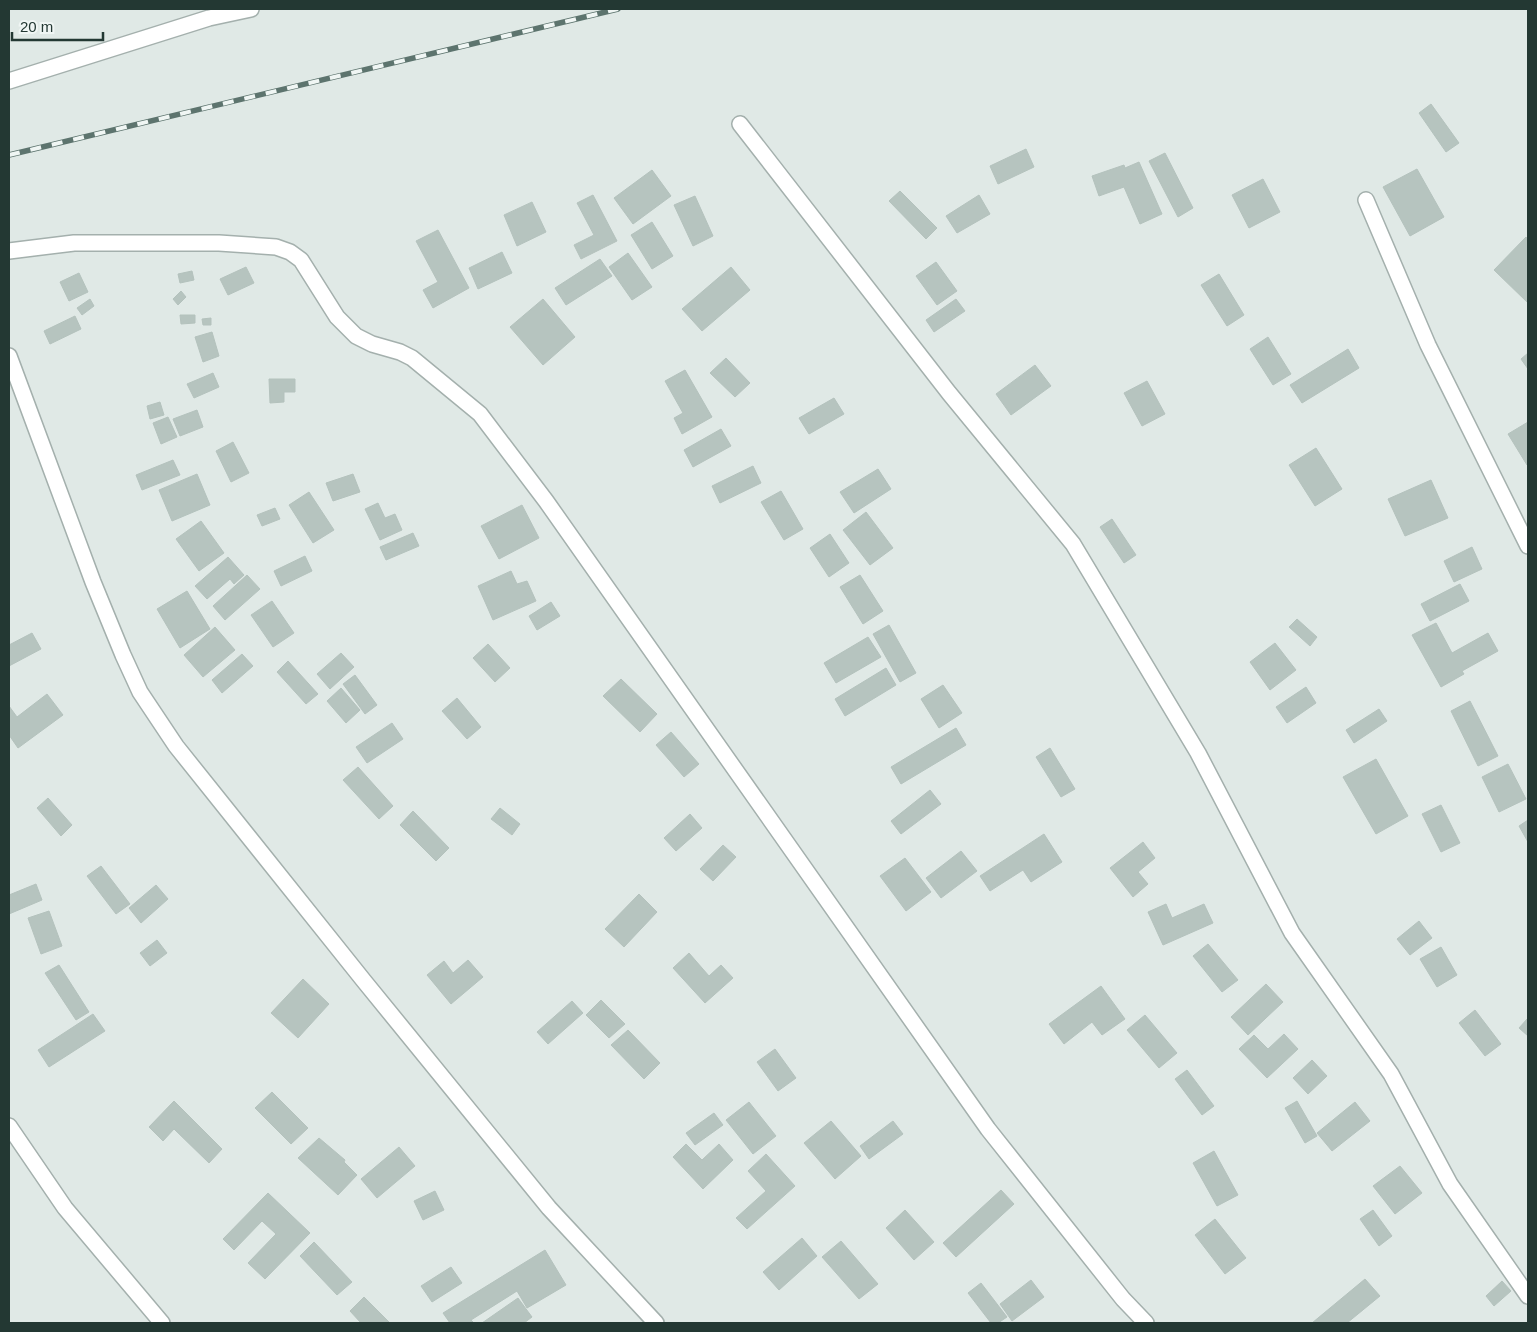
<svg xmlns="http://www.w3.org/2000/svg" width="1537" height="1332" font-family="Arial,sans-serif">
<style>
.building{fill:#b6c4bf;stroke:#b4c2bd}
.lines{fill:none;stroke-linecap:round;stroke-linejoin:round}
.minor-casing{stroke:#a4b0ad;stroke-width:18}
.minor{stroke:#fff;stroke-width:15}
.rail-casing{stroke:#5d746e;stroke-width:5.5}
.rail{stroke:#f0f6f4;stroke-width:4;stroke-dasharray:11;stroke-linecap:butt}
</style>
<rect width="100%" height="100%" fill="#e0e9e6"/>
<!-- building -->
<g class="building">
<path d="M1431,104l28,39 -13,9 -27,-39z"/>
<path d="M1026,149l8,18 -36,17 -8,-18z"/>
<path d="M1165,153l28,55 -15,9 -29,-56z"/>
<path d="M1139,162l23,52 -22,10 -16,-37 -25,9 -7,-20 32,-11 1,3z"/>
<path d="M1417,169l27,48 -34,19 -27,-49z"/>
<path d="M652,170l19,26 -38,28 -19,-26z"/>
<path d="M1263,179l17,33 -31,16 -17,-33z"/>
<path d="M900,191l37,37 -11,11 -37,-38z"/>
<path d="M593,195l24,46 -36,18 -7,-14 20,-10 -17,-32z"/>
<path d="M979,195l11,19 -33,19 -11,-17z"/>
<path d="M695,196l18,40 -20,10 -19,-41z"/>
<path d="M532,202l14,30 -29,14 -13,-31z"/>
<path d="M652,222l21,34 -21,13 -21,-34z"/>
<path d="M438,230l31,58 -36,20 -10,-18 15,-8 -22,-41z"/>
<path d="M1526,237l2,3v63l-34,-33z"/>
<path d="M502,252l10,21 -34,16 -9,-21z"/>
<path d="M628,253l24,34 -20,13 -23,-33z"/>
<path d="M600,259l12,17 -46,29 -11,-17z"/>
<path d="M936,262l21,29 -20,14 -21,-29z"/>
<path d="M246,267l8,16 -26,12 -8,-16z"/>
<path d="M731,267l19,23 -48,41 -20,-22z"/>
<path d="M192,271l2,9 -14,3 -2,-9z"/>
<path d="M79,273l9,19 -19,9 -9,-19z"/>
<path d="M1219,274l25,41 -17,11 -26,-41z"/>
<path d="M181,291l5,6 -8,8 -5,-6z"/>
<path d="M90,299l4,7 -12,9 -5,-7z"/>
<path d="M543,299l32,38 -32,28 -33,-38z"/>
<path d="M956,299l9,12 -31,21 -8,-12z"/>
<path d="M180,315h15v8l-14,1z"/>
<path d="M75,316l6,13 -31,15 -6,-13z"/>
<path d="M211,318v7h-8l-1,-6z"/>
<path d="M212,332l7,24 -16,6 -8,-25z"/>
<path d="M1268,337l23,37 -18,11 -23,-36z"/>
<path d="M1348,349l11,19 -57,35 -12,-18z"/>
<path d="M1528,353v16l-7,-10z"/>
<path d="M726,358l24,25 -15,14 -25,-24z"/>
<path d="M1035,365l16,21 -40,29 -15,-21z"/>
<path d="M685,370l27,47 -30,17 -8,-16 9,-5 -18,-32z"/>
<path d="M213,373l6,14 -25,11 -7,-14z"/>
<path d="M269,379h26v13h-11v10l-14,1z"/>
<path d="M1147,381l18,33 -23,12 -18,-33z"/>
<path d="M834,398l10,16 -35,20 -10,-16z"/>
<path d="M160,402l4,13 -14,4 -3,-13z"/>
<path d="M197,410l6,17 -23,9 -7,-17z"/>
<path d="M168,417l9,20 -16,7 -8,-21z"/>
<path d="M1528,422v42l-1,1 -19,-31z"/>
<path d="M721,429l10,17 -38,21 -9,-17z"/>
<path d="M233,442l16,31 -18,9 -15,-31z"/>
<path d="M1316,448l26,41 -27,17 -26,-41z"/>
<path d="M173,460l7,15 -38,15 -6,-15z"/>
<path d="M753,466l8,17 -41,20 -8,-17z"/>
<path d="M878,469l13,20 -37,24 -14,-21z"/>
<path d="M197,474l13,31 -38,16 -13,-31z"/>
<path d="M353,474l7,18 -27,9 -7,-18z"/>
<path d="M1431,480l17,38 -43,18 -17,-37z"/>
<path d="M781,491l22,38 -19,11 -23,-38z"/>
<path d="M309,492l25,38 -21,13 -24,-38z"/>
<path d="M378,503l7,15 10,-4 7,16 -22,10 -15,-31z"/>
<path d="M522,505l17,33 -40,21 -18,-33z"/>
<path d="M275,508l5,11 -18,7 -5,-11z"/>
<path d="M866,512l27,36 -23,17 -27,-35z"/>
<path d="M1112,519l24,36 -12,8 -24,-36z"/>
<path d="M201,521l23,32 -25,18 -23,-32z"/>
<path d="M413,533l6,13 -33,14 -6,-13z"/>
<path d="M830,534l19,29 -20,14 -19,-29z"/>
<path d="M1472,547l10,22 -28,13 -10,-21z"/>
<path d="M305,556l7,15 -31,15 -7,-15z"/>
<path d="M228,557l16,18 -10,9 -4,-5 -23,20 -12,-13z"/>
<path d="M511,571l6,13 10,-3 9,20 -43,19 -15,-34z"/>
<path d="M247,575l13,14 -35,31 -12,-14z"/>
<path d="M860,575l23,36 -20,13 -23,-37z"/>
<path d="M1460,584l9,17 -39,20 -9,-17z"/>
<path d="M187,591l23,38 -30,19 -23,-39z"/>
<path d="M272,601l22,32 -21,14 -22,-32z"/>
<path d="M551,602l9,14 -23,14 -8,-14z"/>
<path d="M1297,619l20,18 -7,9 -21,-19z"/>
<path d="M1436,623l16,30 36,-20 10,18 -36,20 2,3 -23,13 -29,-52z"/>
<path d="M889,625l27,48 -16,9 -27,-48z"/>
<path d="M215,627l20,23 -32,27 -19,-22z"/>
<path d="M32,633l9,16 -32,17v-21z"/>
<path d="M868,637l13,20 -45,26 -12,-20z"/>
<path d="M1275,643l21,27 -26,20 -20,-28z"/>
<path d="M488,644l22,24 -15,14 -22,-24z"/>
<path d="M341,653l13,14 -24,22 -13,-15z"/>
<path d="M242,654l11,12 -31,27 -10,-13z"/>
<path d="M288,661l30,33 -12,10 -29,-32z"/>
<path d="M886,668l10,17 -51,31 -10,-17z"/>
<path d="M355,675l22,30 -12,9 -22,-30z"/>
<path d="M621,679l36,35 -17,18 -37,-36z"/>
<path d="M943,685l19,28 -23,15 -18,-29z"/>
<path d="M1306,687l10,16 -29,20 -11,-16z"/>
<path d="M341,688l19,22 -14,13 -19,-22z"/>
<path d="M47,694l16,21 -45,33 -9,-13v-29l8,11z"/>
<path d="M457,698l24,29 -14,12 -25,-28z"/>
<path d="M1470,701l28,55 -20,10 -27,-55z"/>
<path d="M1379,709l8,12 -33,22 -8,-13z"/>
<path d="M392,723l11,16 -36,24 -11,-16z"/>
<path d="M956,728l10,17 -65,39 -10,-17z"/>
<path d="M671,732l28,32 -15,13 -28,-32z"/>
<path d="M1050,748l25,41 -14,8 -25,-40z"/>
<path d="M1376,759l32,57 -32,18 -33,-57z"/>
<path d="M1508,764l18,35 -27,13 -17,-35z"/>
<path d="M358,767l35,39 -14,13 -36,-39z"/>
<path d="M930,790l11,14 -40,30 -10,-13z"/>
<path d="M48,798l24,27 -11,11 -24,-28z"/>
<path d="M1441,805l19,38 -19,9 -19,-38z"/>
<path d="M500,808l20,16 -8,11 -21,-16z"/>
<path d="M413,811l36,37 -13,13 -36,-36z"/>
<path d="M690,814l12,14 -26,23 -12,-13z"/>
<path d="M1528,820v22l-9,-16z"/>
<path d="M1044,834l18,28 -31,20 -8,-12 -33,21 -10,-15z"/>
<path d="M1143,842l12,16 -17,14 10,12 -15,13 -23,-29z"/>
<path d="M723,845l13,12 -23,24 -13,-12z"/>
<path d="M961,851l16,20 -36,27 -15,-20z"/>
<path d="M905,858l26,34 -25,19 -26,-35z"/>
<path d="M101,866l29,38 -14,10 -29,-38z"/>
<path d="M36,884l6,16 -33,14v-19z"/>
<path d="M156,885l12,14 -27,24 -12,-15z"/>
<path d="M639,894l18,18 -33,35 -19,-18z"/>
<path d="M1166,904l6,14 32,-14 9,19 -50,22 -15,-33z"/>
<path d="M49,911l13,35 -21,8 -13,-36z"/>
<path d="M1419,921l13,17 -22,17 -13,-16z"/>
<path d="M157,940l10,13 -17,13 -10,-13z"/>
<path d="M1208,944l30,36 -16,12 -29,-36z"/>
<path d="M1441,947l16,28 -20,12 -17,-28z"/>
<path d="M689,953l20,23 12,-11 12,13 -28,25 -32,-35z"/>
<path d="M468,960l15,17 -32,27 -24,-29 17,-14 9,12z"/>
<path d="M59,965l30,47 -13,8 -31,-47z"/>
<path d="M303,979l26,25 -31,34 -27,-25z"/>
<path d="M1266,984l17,18 -35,33 -17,-18z"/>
<path d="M1101,986l24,33 -23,16 -10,-13 -28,22 -15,-20z"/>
<path d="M601,1000l24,24 -16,14 -23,-23z"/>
<path d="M572,1001l11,12 -35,31 -11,-12z"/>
<path d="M1475,1010l26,34 -16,12 -26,-33z"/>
<path d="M93,1014l12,17 -56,36 -11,-17z"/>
<path d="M1145,1015l32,38 -18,15 -32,-38z"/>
<path d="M1528,1018v18l-9,-8z"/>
<path d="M628,1030l32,33 -16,16 -33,-34z"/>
<path d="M1284,1034l14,15 -31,29 -28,-29 15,-14 14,14z"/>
<path d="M775,1049l21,29 -18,13 -21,-29z"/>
<path d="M1312,1060l15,16 -19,18 -15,-16z"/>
<path d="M1187,1070l27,36 -12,9 -27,-36z"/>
<path d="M272,1092l36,36 -17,16 -36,-36z"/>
<path d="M174,1101l48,48 -13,14 -35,-34 -11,12 -14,-14z"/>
<path d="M1297,1101l20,35 -12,7 -20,-35z"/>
<path d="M749,1102l27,34 -23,18 -27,-34z"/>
<path d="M1355,1102l15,19 -38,30 -15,-18z"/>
<path d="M714,1113l9,12 -28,20 -9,-12z"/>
<path d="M831,1121l30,35 -26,23 -31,-36z"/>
<path d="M893,1121l10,13 -34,25 -9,-13z"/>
<path d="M319,1138l26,22 -1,2 13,13 -19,20 -40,-37z"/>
<path d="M686,1144l16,16 17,-16 14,16 -30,29 -30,-32z"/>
<path d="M399,1147l16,19 -38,32 -16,-19z"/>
<path d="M1214,1151l24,44 -21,11 -24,-43z"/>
<path d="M766,1154l29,32 -48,43 -11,-11 30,-27 -18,-20z"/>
<path d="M1400,1166l22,27 -27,21 -22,-28z"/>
<path d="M1001,1190l13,14 -58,53 -13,-14z"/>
<path d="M435,1191l9,19 -21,10 -9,-19z"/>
<path d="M268,1193l42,40 -45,46 -17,-16 28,-29 -14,-13 -28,29 -11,-11z"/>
<path d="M905,1210l29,32 -20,18 -28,-32z"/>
<path d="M1373,1210l19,26 -13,10 -19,-27z"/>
<path d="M1215,1219l31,39 -21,16 -30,-39z"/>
<path d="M802,1238l15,18 -38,34 -16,-18z"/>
<path d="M841,1241l37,43 -19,15 -37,-42z"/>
<path d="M314,1242l38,40 -15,13 -37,-39z"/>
<path d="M545,1250l21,35 -39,23 -10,-17 -46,29 3,3h-24l-7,-10z"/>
<path d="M451,1267l11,16 -30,19 -11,-16z"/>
<path d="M1365,1279l15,17 -33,27h-35z"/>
<path d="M1031,1280l13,17 -32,24 -12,-17z"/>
<path d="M1502,1281l9,10 -17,15 -8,-10z"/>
<path d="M981,1283l26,34 -9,6h-7l-23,-30z"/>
<path d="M364,1297l26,26h-29l-11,-12z"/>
<path d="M518,1298l14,19 -8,6h-42z"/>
</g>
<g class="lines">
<defs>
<g id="minor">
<path d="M9,81l200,-63 42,-9"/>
<path d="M740,124l209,269 124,151 125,209 94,180 99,141 59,110 78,112"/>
<path d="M1366,200l62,145 100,201"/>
<path d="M9,251l65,-8h145l57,4 14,5 11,8 36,57 19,19 16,8 28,8 12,6 68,56 66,87 442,628 135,170 23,24"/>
<path d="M9,356l84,226 30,73 17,37 36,54 188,235 185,227 107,115"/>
<path d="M9,1126l56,82 97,115"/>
</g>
</defs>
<!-- minor casing -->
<use href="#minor" class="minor-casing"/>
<!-- minor -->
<use href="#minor" class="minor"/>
<defs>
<path id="rail" d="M9,155l609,-146"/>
</defs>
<!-- rail casing -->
<use href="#rail" class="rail-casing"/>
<!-- rail -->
<use href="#rail" class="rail"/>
</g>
<!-- border -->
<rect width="1537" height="1332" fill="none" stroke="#233833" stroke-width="20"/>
<!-- scale -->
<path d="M12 32v8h91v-8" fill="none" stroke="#233833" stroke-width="2.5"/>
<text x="20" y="32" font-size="15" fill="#233833" stroke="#f0f6f4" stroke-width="4" paint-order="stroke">20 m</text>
</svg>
